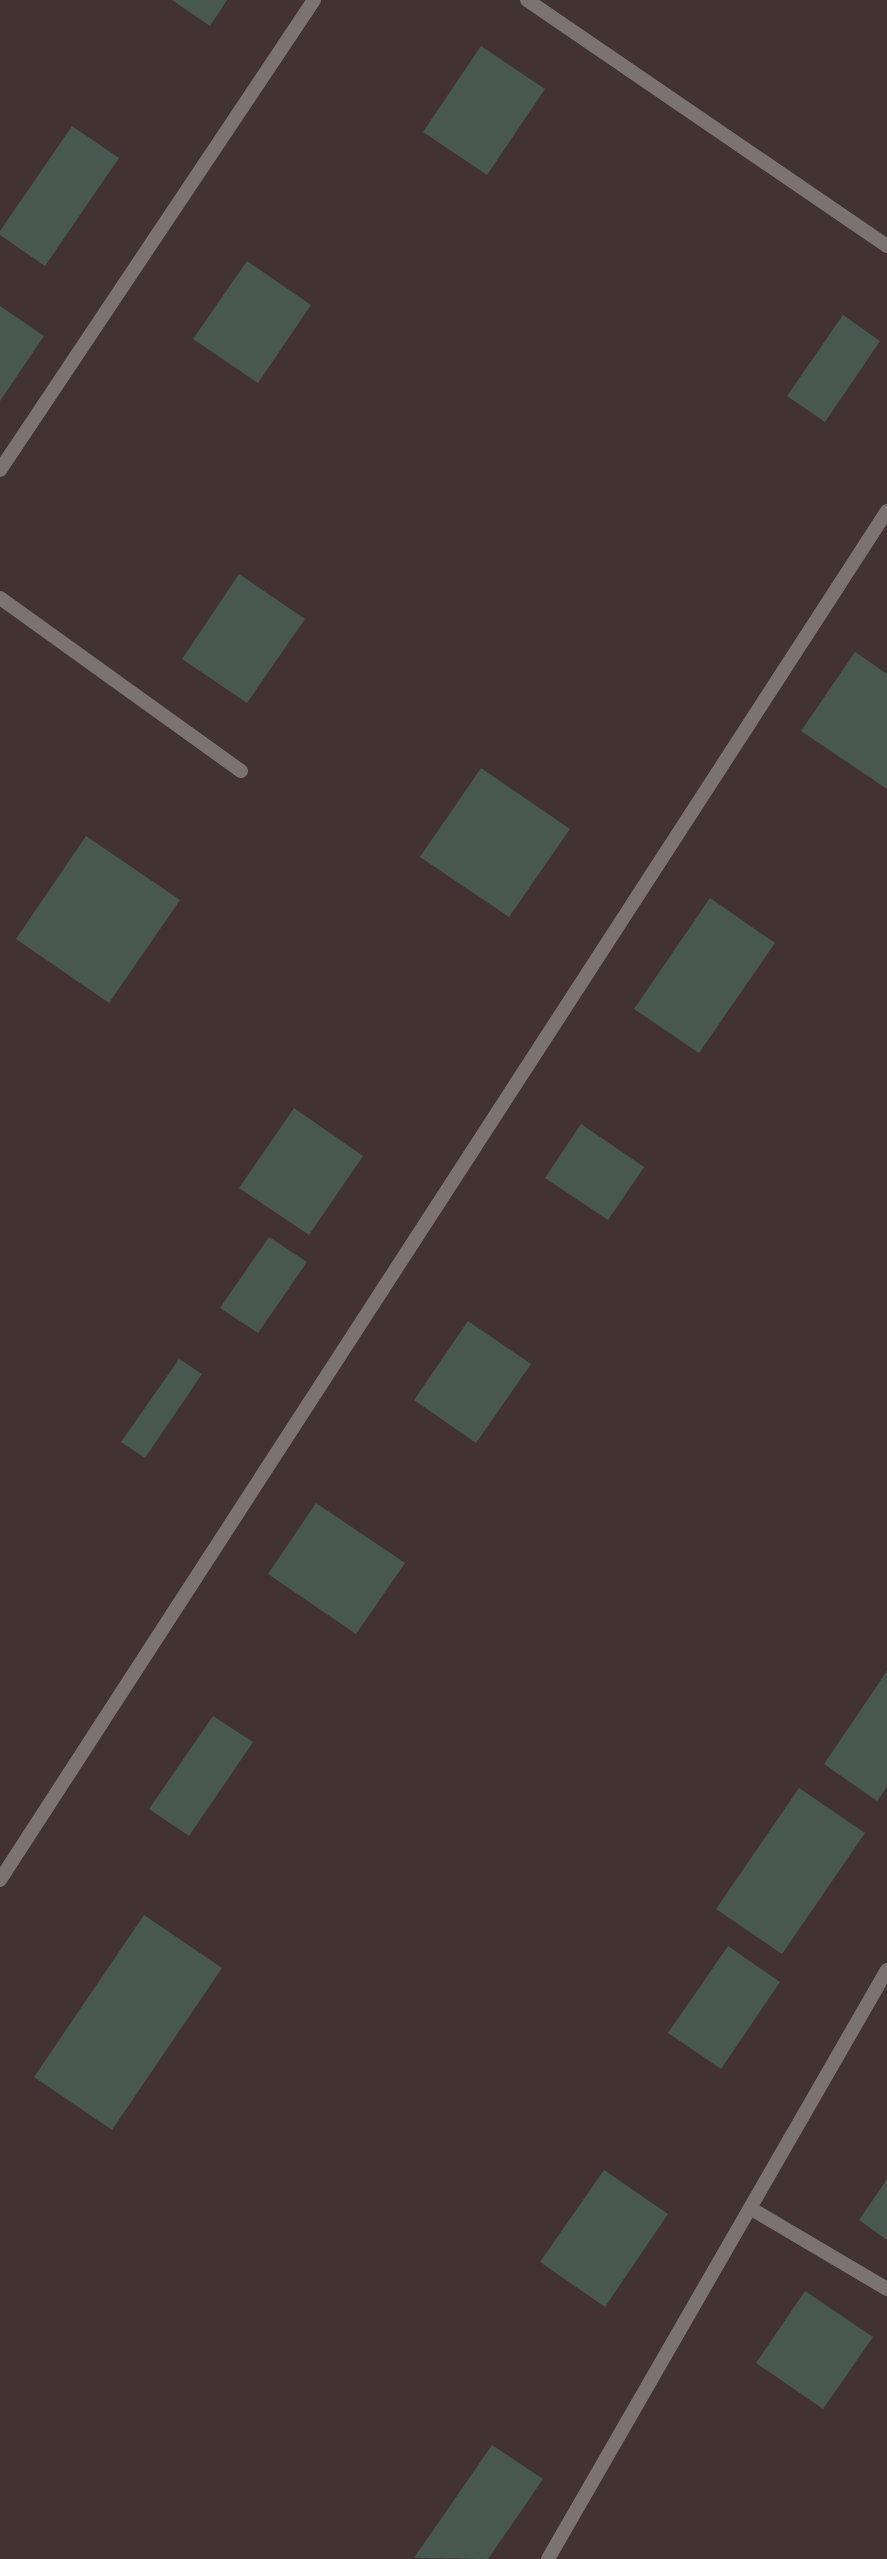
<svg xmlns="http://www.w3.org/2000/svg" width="887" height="2559" font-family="'Public Sans',sans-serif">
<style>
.building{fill:#48574f}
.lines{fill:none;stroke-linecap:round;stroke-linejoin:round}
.street{stroke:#7b7372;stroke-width:14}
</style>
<rect width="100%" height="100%" fill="#423332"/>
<!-- building -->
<g class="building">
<path d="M172,0h55l-17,26z"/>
<path d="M481,46l64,43 -58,86 -64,-43z"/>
<path d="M72,126l47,32 -74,108 -45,-31v-4z"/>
<path d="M247,261l64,44 -53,78 -65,-44z"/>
<path d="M0,306l44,30 -44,65z"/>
<path d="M843,315l37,26 -55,81 -38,-26z"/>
<path d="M239,574l66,45 -58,84 -65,-44z"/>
<path d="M855,652l32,22v115l-86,-58z"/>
<path d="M481,768l89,61 -61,88 -89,-60z"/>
<path d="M86,836l94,64 -71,103 -93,-64z"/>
<path d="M710,898l65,45 -76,110 -65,-44z"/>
<path d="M294,1108l69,48 -54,79 -70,-47z"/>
<path d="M581,1124l63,43 -36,53 -63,-42z"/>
<path d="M269,1237l38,25 -49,71 -38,-25z"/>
<path d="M468,1321l63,43 -55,79 -62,-43z"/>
<path d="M179,1359l23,15 -57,84 -24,-16z"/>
<path d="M316,1503l89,60 -49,71 -88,-60z"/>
<path d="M887,1671v116l-10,14 -53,-37z"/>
<path d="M213,1716l40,26 -64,94 -40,-27z"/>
<path d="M799,1788l66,45 -83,121 -66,-45z"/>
<path d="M144,1915l78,53 -110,162 -78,-53z"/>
<path d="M728,1946l52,36 -59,87 -53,-36z"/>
<path d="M604,2170l64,44 -63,93 -65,-45z"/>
<path d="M887,2179v61l-28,-20z"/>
<path d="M805,2291l68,46 -50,72 -67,-46z"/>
<path d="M492,2445l51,34 -55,80 -74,-1z"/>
</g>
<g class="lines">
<!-- street -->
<g class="street">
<path d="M527,0l360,246"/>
<path d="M0,470l314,-470"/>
<path d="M0,598l241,173"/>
<path d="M0,1880l887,-1369"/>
<path d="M750,2208l137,81"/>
<path d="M548,2559l339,-589"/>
</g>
</g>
</svg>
